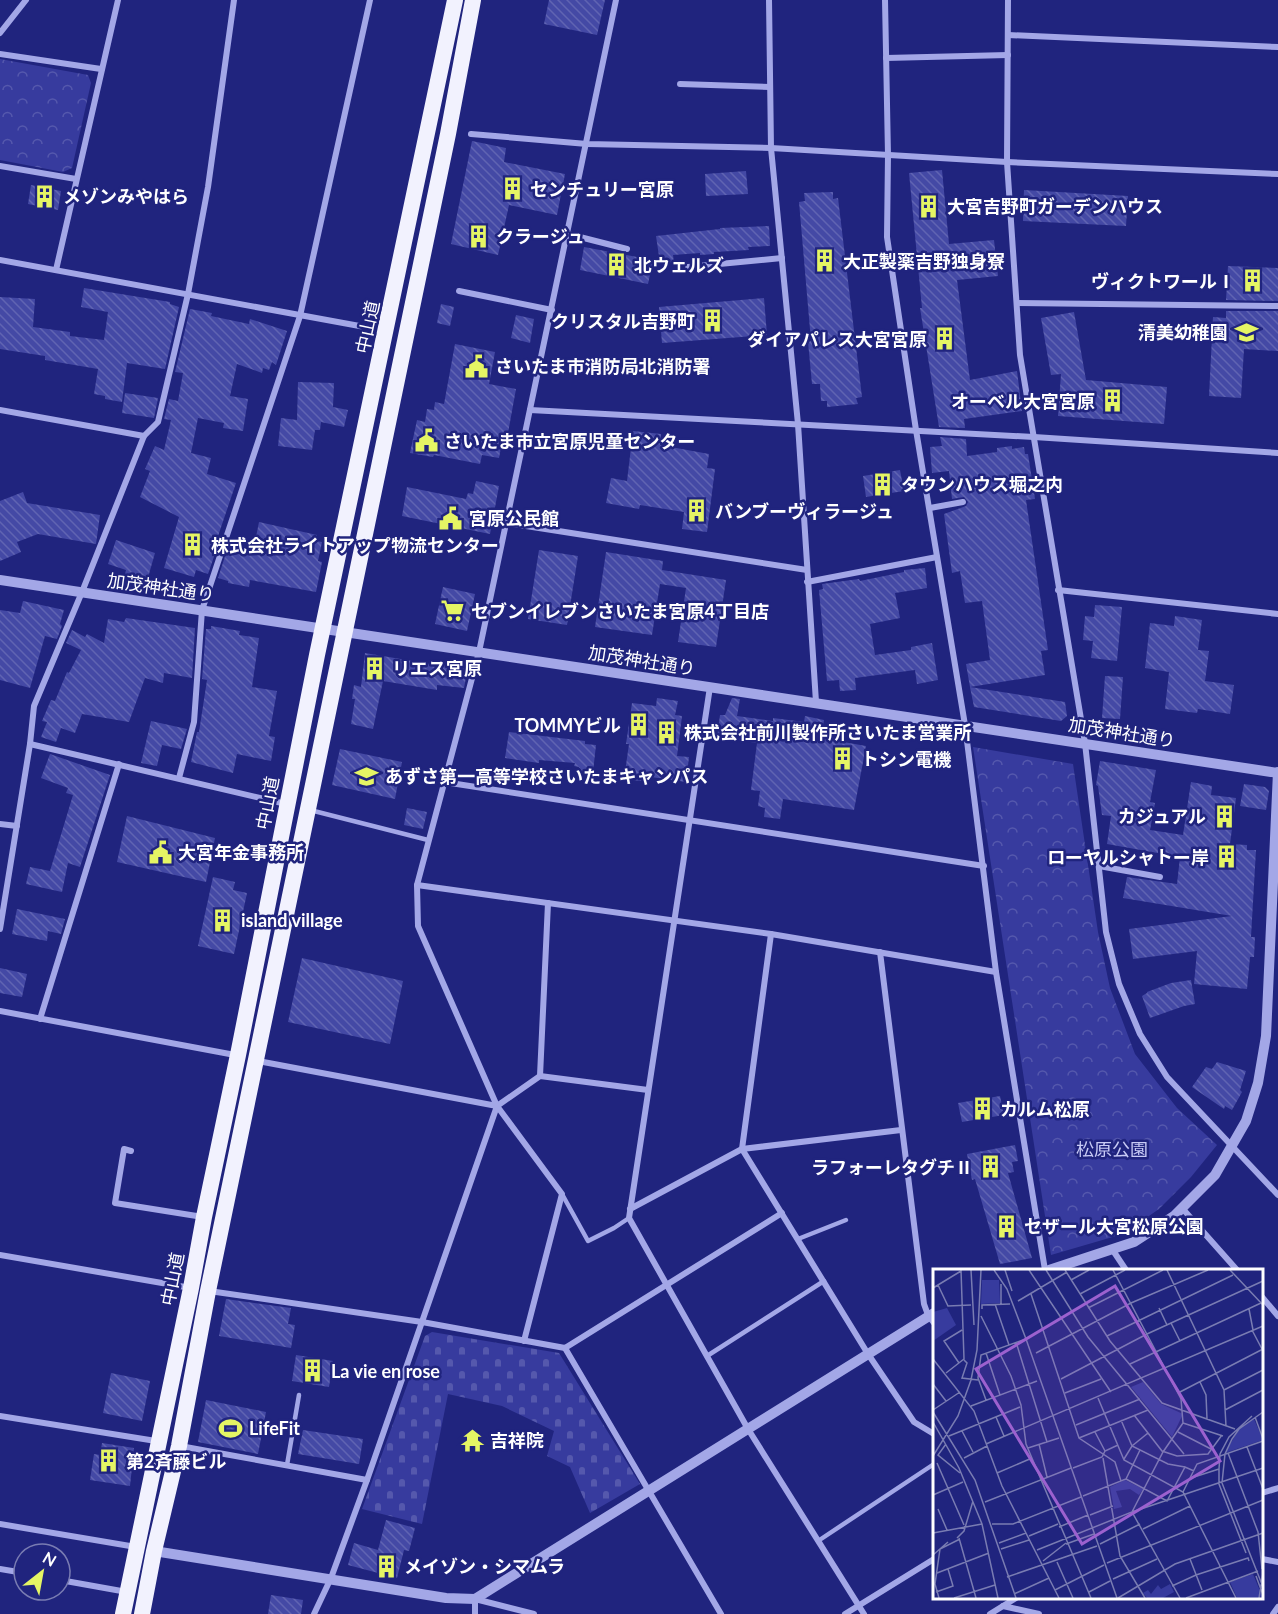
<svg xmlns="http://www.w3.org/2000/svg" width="1278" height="1614" font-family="Lato,'Noto Sans JP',sans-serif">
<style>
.forest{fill:url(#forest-crowns)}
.cemetery{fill:url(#cemetery-stones)}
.building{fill:url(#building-back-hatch)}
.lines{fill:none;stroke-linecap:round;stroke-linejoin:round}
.service{stroke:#a3a7e7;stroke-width:4.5}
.minor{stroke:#a3a7e7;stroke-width:6}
.tertiary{stroke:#a3a7e7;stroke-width:10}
.trunk{stroke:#f2f2fe;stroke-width:16}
.labels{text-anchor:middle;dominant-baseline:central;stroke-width:5;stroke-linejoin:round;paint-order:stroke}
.poi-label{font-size:18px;font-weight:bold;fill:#fff;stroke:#20247e;text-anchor:start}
.street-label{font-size:18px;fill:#fff;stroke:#20247e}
.park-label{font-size:18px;fill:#c7caf5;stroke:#20247e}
.inset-road{fill:none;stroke:#797cb2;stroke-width:1.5}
.view{fill:#9c61cf;fill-opacity:0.15;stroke:#9c61cf;stroke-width:3}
.inset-edge{fill:none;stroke:#fff;stroke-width:3}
</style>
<defs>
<pattern id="forest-crowns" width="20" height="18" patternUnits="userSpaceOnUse" patternTransform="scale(1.5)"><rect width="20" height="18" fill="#373b9e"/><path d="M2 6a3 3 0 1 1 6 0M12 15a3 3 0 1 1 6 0" fill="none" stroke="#5558ad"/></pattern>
<pattern id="cemetery-stones" width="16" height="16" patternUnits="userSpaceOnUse" patternTransform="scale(1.5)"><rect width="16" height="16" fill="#373b9e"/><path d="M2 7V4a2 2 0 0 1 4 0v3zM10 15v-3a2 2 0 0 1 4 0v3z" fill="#5558ad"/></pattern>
<pattern id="building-back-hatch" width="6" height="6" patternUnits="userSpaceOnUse" patternTransform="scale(1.5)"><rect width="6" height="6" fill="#4449a5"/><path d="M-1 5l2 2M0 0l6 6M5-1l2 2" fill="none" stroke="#6064b2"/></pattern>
</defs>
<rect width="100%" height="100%" fill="#20247e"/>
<!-- forest -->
<g class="forest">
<path d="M0,59l88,16 3,8 -19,85 -9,4 -63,-12z"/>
<path d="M973,747l100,17 25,168 12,56 25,66 42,54 40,37 -26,32 -32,32 -36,25 -72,21z"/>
</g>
<!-- cemetery -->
<path class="cemetery" d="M432,1332l127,21 81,131 -50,29 -20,-46 -23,-11 7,-25 -52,-25 -54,-12 -26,130 -60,-15 63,-173z"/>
<!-- building -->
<g class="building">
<path d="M549,0h56l-8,35 -53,-11z"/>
<path d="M472,141l34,7 -2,14 61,12 -8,41 -48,-10 -11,50 -47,-11z"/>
<path d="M942,170l7,74 45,-4 4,36 -41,4 13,100 47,-9 5,40 -58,8 1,9 -26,-1 -19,-119h2l-13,-135z"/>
<path d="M746,171l2,23 -42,2 -1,-22z"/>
<path d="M31,185l30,6 -3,19 -30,-6z"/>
<path d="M1024,190l104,6 -2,30 -103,-5z"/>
<path d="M833,192v7l5,-1 24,199 -6,1 2,6 -31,3v-6h-6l-1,-17h-8l-4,-42 3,-1 -12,-139 6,-1 -1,-8z"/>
<path d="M769,226l1,20 -22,1 1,3 -35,2v2l-14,1v-2l-27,2 1,7 -14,1 -4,-27 64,-7v-1z"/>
<path d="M584,247l69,13 -5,24 -68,-14z"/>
<path d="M1228,266l50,2v33l-52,-1z"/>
<path d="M84,288l86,14v2l9,3 -14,62 -38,-6 -5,39 -17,-3v-3l-11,-2 4,-25 -53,-9v-4l-45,-7v-52l35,2 -2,28 37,5v4l34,4 4,-28 -27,-5z"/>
<path d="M764,298l3,37 -105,8 -3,-36z"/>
<path d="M441,304l13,3 -4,19 -13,-3z"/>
<path d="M190,309l22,4 -1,3 38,8 1,-5 37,12 -11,34 -4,-3 -3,8 -6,-2 -1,5 -25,-9 -7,32 18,3 -5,32 -20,-3 1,-5 -26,-5 -7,35 20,5 -4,16 29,9 -21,62h3l-10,29 -12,-4 -2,7 -30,-9 15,-51 -39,-20 10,-26 -5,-2 10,-23 9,4 7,-30 -7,-1 5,-20 9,2 5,-28 -8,-1z"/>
<path d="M1226,311h52v40l-34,-2 -3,49 -32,-2 4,-79 13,1z"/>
<path d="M1074,312l12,68 81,7 -3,37 -106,-8 3,-42 -10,1 -10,-57z"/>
<path d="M516,315l18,4 -4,24 -19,-5z"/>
<path d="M455,344l40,8 -6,32 27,5 -8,44 -4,-1 -5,26 -17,-3 -2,9 -46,-9 -1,2 -23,-4 7,-33 8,2 2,-13 7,1 1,-8 9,2z"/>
<path d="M298,382l36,1 -1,24 15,3 -4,17 -23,-5 -1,8h-5l-3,20 -34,-4 3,-28 16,2z"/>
<path d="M125,393l33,5 -4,20 -32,-5z"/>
<path d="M633,431l28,3 -1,11 49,9 -2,14 8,1 -8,63 -25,-3 2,-17 -44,-7 -1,4 -33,-6 5,-25 16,3z"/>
<path d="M940,437l26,2 1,17 30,-4v-4l15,-2v3l12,-2 1,7h3l7,45 -9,1 22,150 -7,1 4,24 -75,12 -4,-23 24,-4 -8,-59 -17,2 -5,-32 -8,2 -8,-59 22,-8 2,-4 -4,-5 -12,2 -3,-28 -17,2 -2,-26 12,-1z"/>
<path d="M900,470l4,21 -38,6 -3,-21z"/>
<path d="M476,481l23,5 -9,48 -88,-18 5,-29 59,12 2,-6 5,1z"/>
<path d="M23,492l4,11 73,12 -4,29 -58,-10 -21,8 4,10 -21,9v-60z"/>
<path d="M259,522l58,13 -1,6 6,1 -4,19 4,1 -6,30 -66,-12 -1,7 -21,-4v-2l-10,-3 10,-31 25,5z"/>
<path d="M116,540l39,13 -8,28 -22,-7 1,-4 -18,-6z"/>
<path d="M539,550l39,6 -11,69 -39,-6z"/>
<path d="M606,552l57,9 -1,9 64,10 -10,67 -38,-5 8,-54 -26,-4 -8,51 -57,-8z"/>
<path d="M925,568l2,20 -32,5 5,25 -30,6 5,31 36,-5v-3l21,-4 6,37 -21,4 -2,-14 -60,8 1,12 -16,1 -1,-11 -12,1 -8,-91 4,-1 -1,-5 37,-5 1,2 44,-9v-2z"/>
<path d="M443,587l32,7 -8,37 -32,-7z"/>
<path d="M23,601l41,9 -4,14 2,2 -5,13 -12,-3 -15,52 -30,-8v-70l20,3z"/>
<path d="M1095,605l27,2 -5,54 -26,-3 2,-17 -10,-1 2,-24 9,1z"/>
<path d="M1175,616l27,4 -4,30 11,1 -4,30 29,4 -4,29 -32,-5 -1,4 -32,-4 4,-37 -24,-4 5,-45 24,3z"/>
<path d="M126,618l69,10 -3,50 -28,-5 -1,10 -18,-5 -16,44 -47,-8 -7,19 -14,-5 -5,14 -15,-5 6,-15 -5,-1 9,-21 4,1 12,-29 2,1 12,-23 -15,-7 6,-13 13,7 2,-3 17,9 4,-24 16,3z"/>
<path d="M211,626l29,5 -1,4 20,3 -7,49 25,4 -8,45 6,1 -4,24 -34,-7 -4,19 -42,-11 6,-30h2l8,-52 -5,-1 4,-50h5z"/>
<path d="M365,653l71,12 1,-1 27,4v4h3l-3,16 -27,-3v5l-54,-9 -10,48 -22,-5 4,-25h-3l2,-14 7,2z"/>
<path d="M1105,676l18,1 -3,42 -18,-1z"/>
<path d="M970,687l95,15 2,14 -6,5 -87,-14z"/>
<path d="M657,698l21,3 -3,14 7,1 -5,40 12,1 -3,25 -35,-5 -1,5 -26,-3 5,-35h-3l6,-41 24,3z"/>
<path d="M732,698l8,1 -3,17 36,5v-3l31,4 1,-6 19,4 -3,18 45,8 -12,64 -71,-11 -3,20 -16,-2 1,-9 -7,-2 2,-15 -9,-1 6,-47 -40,-6 3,-22h5z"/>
<path d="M151,721l36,8 -6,20 -19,-4 -5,21 -16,-3z"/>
<path d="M509,732l76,9v3l11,1 -3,27 -15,-1 1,-4 -5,-1 1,-3 -36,-3v3l-34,-5z"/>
<path d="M340,749l62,13 -7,37 -63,-14z"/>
<path d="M50,754l60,21 -30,92 -12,-4 -6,29 -36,-8 4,-17 20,4 23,-76 -7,-2 2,-5 -27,-10z"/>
<path d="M1100,761l56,9 -6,32 5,1 -5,27 33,5 8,-53 21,4 -1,9 25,3 -6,46 17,1v5h9l-5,87h4l-1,20h-4l-3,32 -53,-5 3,-33 -64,8 -4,-30 103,-13 -109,-18 4,-21 50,7 3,-27 -73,-13 4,-28 -9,-1 -4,-29 -2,-1z"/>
<path d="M1244,784l21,3 4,4 -3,19 -26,-4z"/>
<path d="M407,808l20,4 -4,17 -19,-4z"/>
<path d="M127,816l88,22 -9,44 -89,-20z"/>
<path d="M213,877l22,5 -2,8 14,3 -13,61 -36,-8z"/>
<path d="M17,909l48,10 -4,15 -13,-3 -1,10 -35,-7z"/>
<path d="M302,958l101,23 -13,63 -102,-22z"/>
<path d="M0,968l27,6 -5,23 -22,-4z"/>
<path d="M1191,980l4,24 -11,2 -34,12 -8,-22 5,-3v-1l24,-9z"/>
<path d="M1217,1062l29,9 -6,19 2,2 -10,18 -7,-4 -1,3 -32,-22 14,-20 6,2z"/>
<path d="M1000,1096l4,19 -42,7 -4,-19z"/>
<path d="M1015,1145l3,16 -6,1 2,10 -6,1 24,85 -32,6 -25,-85 -3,1 -5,-26z"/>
<path d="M226,1299l65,9 -3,16 7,1 -4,23 -72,-12z"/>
<path d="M296,1355l37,6 -4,26 -37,-6z"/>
<path d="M111,1373l39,8 -8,40 -39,-8z"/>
<path d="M206,1400l60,12 -8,42 -60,-12z"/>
<path d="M303,1430l60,9 -4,25 -61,-10z"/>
<path d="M102,1443l32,5 -4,38 -40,-6 4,-26 6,1z"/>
<path d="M386,1520l29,8 -6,23 -5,-1 -7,28 -49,-13 6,-22 24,7z"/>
<path d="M271,1595l32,5 -2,14h-33z"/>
</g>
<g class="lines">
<!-- service -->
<g class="service">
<path d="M310,810l118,30"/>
<path d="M562,1194l26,47 26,-13 15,-10"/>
<path d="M798,1239l48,-19"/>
<path d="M707,1356l117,-75"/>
<path d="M287,1465l12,-70"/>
<path d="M818,1541l116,-77"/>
</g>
<!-- minor -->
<g class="minor">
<path d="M769,0l2,148 27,276 18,278"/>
<path d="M885,0l3,155 -1,82 29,193 49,295 31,247 49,298"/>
<path d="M1008,0l-1,162 13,193 65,388 21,189 13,52 21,50 27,43 111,118"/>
<path d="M0,33l26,-33"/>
<path d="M1008,35l270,12"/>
<path d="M0,54l101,15"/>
<path d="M886,58l122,-3"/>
<path d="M680,84l90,3"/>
<path d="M471,134l116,10 184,4 236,14 271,12"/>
<path d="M0,166l76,13"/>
<path d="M568,234l59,15"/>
<path d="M0,260l365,67"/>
<path d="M688,267l94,-9"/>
<path d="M56,270l62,-270"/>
<path d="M459,291l93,19"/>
<path d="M1017,303l261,3"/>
<path d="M0,410l144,26"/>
<path d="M530,410l504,27 244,16"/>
<path d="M930,508l33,-6"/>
<path d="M507,523l300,47"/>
<path d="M807,582l130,-25"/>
<path d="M1058,590l220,24"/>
<path d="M710,687l-81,531 119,211 116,185"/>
<path d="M30,744l256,60"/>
<path d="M179,778l15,-56 8,-112 98,-294 70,-316"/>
<path d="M444,782l540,84"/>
<path d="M0,824l17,2"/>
<path d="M1099,866l61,11"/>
<path d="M417,885l354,49 225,38"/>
<path d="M0,929l30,-185 4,-38 48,-114 62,-156 14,-14 30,-128 20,-107 26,-187"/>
<path d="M771,934l-29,215 126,205 46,68 20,12"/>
<path d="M880,952l44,352 4,11 6,8"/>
<path d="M0,1011l235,44"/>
<path d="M40,1019l79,-255"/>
<path d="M258,1061l239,45"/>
<path d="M540,1076l8,-173"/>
<path d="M131,1151l-7,-2 -9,54 88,14"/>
<path d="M1182,1208l55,62"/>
<path d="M630,1209l112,-60 159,-19"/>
<path d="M1112,1249l14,21"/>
<path d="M0,1255l191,33"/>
<path d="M209,1291l213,31 143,26 217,-135"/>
<path d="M1262,1297l16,19"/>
<path d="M524,1341l38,-147 -65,-88 -79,-180 -1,-41 62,-233 137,-652"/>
<path d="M565,1348l156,266"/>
<path d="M0,1416l156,25"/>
<path d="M180,1446l187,34"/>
<path d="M1262,1493l16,-5"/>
<path d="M0,1524l136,23"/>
<path d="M1262,1559l16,3"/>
<path d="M0,1569l24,4"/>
<path d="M60,1580l67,12"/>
<path d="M1003,1606l36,8"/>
<path d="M314,1614l17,-36 36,-98 130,-374 43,-30 108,14"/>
<path d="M475,1614v-15l59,15"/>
<path d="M845,1614l89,-55"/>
<path d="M990,1614l26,-16"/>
<path d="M1273,1614l5,-7"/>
</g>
<!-- tertiary -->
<g class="tertiary">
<path d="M0,580l1278,193"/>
<path d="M1049,1270l85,-28 40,-26 41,-41 31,-54 12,-38 8,-47 12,-264"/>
<path d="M154,1551l292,47 29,1 459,-286"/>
</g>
<!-- trunk -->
<g class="trunk">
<path d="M123,1614l68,-326 13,-71 34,-162 79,-400 138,-655"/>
<path d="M142,1614l12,-63 25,-105 29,-155 240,-1157 25,-134"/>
</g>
</g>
<!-- icons -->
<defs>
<symbol id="building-bare" viewBox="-9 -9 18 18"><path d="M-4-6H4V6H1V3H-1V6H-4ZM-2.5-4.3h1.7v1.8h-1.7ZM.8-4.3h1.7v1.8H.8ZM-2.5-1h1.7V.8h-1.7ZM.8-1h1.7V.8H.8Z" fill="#e5f564" stroke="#20247e" stroke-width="2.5" paint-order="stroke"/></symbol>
<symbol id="school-bare" viewBox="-9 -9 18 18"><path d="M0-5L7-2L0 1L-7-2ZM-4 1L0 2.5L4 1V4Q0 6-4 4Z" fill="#e5f564" stroke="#20247e" stroke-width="2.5" paint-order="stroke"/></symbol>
<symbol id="civic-bare" viewBox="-9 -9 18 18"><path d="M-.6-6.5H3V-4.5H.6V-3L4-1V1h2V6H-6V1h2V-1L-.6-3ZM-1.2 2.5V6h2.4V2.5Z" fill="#e5f564" stroke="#20247e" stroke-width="2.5" paint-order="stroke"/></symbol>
<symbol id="supermarket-bare" viewBox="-9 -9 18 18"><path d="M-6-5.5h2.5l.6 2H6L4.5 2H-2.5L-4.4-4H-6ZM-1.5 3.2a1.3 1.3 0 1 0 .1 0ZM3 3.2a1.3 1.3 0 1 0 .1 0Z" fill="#e5f564" stroke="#20247e" stroke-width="2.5" paint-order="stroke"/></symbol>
<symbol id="stadium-bare" viewBox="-9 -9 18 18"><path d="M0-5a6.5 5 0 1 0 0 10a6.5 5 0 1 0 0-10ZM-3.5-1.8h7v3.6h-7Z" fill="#e5f564" stroke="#20247e" stroke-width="2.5" paint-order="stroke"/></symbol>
<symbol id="temple-bare" viewBox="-9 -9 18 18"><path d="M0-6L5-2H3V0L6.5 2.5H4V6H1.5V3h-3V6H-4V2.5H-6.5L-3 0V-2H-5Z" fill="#e5f564" stroke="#20247e" stroke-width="2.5" paint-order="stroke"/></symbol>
</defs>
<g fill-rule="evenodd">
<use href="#building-bare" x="496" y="172" width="33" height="33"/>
<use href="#building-bare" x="28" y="180" width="33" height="33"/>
<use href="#building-bare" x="912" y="190" width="33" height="33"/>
<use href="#building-bare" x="462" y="220" width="33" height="33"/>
<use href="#building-bare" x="808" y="244" width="33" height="33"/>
<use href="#building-bare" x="600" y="248" width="33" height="33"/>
<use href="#building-bare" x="1236" y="264" width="33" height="33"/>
<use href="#building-bare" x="696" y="304" width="33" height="33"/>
<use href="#school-bare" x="1230" y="316" width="33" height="33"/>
<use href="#building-bare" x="928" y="322" width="33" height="33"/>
<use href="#civic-bare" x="460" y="350" width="33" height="33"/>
<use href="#building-bare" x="1096" y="384" width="33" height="33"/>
<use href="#civic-bare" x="410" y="424" width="33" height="33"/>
<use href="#building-bare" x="866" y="468" width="33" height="33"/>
<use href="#building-bare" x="680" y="494" width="33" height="33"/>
<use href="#civic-bare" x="434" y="502" width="33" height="33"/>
<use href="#building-bare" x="176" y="528" width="33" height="33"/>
<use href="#supermarket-bare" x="436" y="594" width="33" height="33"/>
<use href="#building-bare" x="358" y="652" width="33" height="33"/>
<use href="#building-bare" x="622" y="708" width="33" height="33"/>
<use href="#building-bare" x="650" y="716" width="33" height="33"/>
<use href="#building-bare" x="826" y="742" width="33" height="33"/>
<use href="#school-bare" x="350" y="760" width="33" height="33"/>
<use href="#building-bare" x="1208" y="800" width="33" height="33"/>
<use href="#civic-bare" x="144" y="836" width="33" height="33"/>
<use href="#building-bare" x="1210" y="840" width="33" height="33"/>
<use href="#building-bare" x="206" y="904" width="33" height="33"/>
<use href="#building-bare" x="966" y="1092" width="33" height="33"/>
<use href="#building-bare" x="974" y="1150" width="33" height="33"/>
<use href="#building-bare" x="990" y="1210" width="33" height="33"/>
<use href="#building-bare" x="296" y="1354" width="33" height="33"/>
<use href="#stadium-bare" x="214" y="1412" width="33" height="33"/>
<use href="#temple-bare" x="456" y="1424" width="33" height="33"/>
<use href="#building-bare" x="92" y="1444" width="33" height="33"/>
<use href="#building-bare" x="370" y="1550" width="33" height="33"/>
</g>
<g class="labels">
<!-- poi labels -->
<g class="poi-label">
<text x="530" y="189">センチュリー宮原</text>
<text x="63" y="196">メゾンみやはら</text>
<text x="947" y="206">大宮吉野町ガーデンハウス</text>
<text x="496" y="236">クラージュ</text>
<text x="843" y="261">大正製薬吉野独身寮</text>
<text x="634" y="265">北ウェルズ</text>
<text x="1235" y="281" text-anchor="end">ヴィクトワールⅠ</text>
<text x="695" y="321" text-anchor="end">クリスタル吉野町</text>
<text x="1228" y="332" text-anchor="end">清美幼稚園</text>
<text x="927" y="339" text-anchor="end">ダイアパレス大宮宮原</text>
<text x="495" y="366">さいたま市消防局北消防署</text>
<text x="1095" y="401" text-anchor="end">オーベル大宮宮原</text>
<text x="444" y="441">さいたま市立宮原児童センター</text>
<text x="901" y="484">タウンハウス堀之内</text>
<text x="715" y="511">バンブーヴィラージュ</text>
<text x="469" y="518">宮原公民館</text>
<text x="211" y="545">株式会社ライトアップ物流センター</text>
<text x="471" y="611">セブンイレブンさいたま宮原4丁目店</text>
<text x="392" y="668">リエス宮原</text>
<text x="621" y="725" text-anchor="end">TOMMYビル</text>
<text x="684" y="732">株式会社前川製作所さいたま営業所</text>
<text x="861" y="759">トシン電機</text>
<text x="385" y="776">あずさ第一高等学校さいたまキャンパス</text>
<text x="1206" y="816" text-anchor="end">カジュアル</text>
<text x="178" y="852">大宮年金事務所</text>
<text x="1209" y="857" text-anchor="end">ローヤルシャトー岸</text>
<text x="241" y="920">island village</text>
<text x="1000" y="1109">カルム松原</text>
<text x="973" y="1167" text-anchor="end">ラフォーレタグチⅡ</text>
<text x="1024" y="1226">セザール大宮松原公園</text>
<text x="331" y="1371">La vie en rose</text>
<text x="249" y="1428">LifeFit</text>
<text x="490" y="1440">吉祥院</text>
<text x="126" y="1461">第2斉藤ビル</text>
<text x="404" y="1566">メイゾン・シマムラ</text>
</g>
<!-- street labels -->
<g class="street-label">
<text transform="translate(367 327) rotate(-78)">中山道</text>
<text transform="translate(161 587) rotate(8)">加茂神社通り</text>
<text transform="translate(642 660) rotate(9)">加茂神社通り</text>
<text transform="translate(1122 732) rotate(9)">加茂神社通り</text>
<text transform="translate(267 803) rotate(-79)">中山道</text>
<text transform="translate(172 1279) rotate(-79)">中山道</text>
</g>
<!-- park labels -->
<g class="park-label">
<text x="1112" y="1149">松原公園</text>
</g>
</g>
<!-- overview -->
<g transform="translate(933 1269)">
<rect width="330" height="330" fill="#20247e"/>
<path d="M49,11h17l1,23 -19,1zM210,113l18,22 22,10 -11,23 -41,-50zM321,150l9,21 -38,13 14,-24zM320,305l10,24h-26l-7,-16zM237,315l4,8 -11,6h-16l-4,-5 5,-3 3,4 7,-9 3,4z" fill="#373b9e"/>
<path d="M192,211l18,9 -4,6 -9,-6 -14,2 6,16 -8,2 -4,-22z" fill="#373b9e"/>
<path d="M14,39l9,17 -23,16v-29z" fill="#373b9e"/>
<path class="inset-road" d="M38,1l3,55M61,1l13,19 19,50 91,259M72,1l7,21M96,1l82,122M113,1l42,67 96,117M132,1l45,71 52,62 73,26M234,1l57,120 2,36M297,1l33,35M138,11l18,-10M68,15v20M5,16l10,21 23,-1M0,19l28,-17M98,25l48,144 36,24 6,19M147,25l45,-24M85,32l49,-29M62,35l14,41M155,39l75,-38M226,39l8,17M49,40v-4l28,-1M316,40l4,21M48,47l30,60 10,29 5,39 65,154M238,54l9,18M319,61l11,21M174,67l126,-61M83,73l31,100M53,84l14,42M103,84l95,-50 77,-33M0,90l41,52 28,75 57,112M31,91l3,3 -5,15 16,2M26,94l-15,-22 18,-11M197,95l131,-61M13,104l18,-14 -3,-89M128,110l86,-45 116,-53M267,113l6,13 1,24M0,115l13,17M291,121l39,-20M132,124l36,-14M245,124l85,-44M165,129l26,62 59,32 53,106M53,131l-8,-22 3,-23 42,-15M38,137l66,-25M0,141l27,-18M292,141l38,-20M0,143l42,68 41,118M330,143l-24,17 -7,10 -7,15 -3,29 41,104M201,146l28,36 15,5 31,-2 14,-19M63,148l8,19M322,148l8,22M188,151l11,26 36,18 17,3M0,153l26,46 23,56 16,74M250,154l40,13M143,156l64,-26M29,162l11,21M162,163l10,19M245,163l33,17M16,167l71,-29M146,169l69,-28M13,175l-8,11 22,18M53,175l277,-118M106,175l8,33M314,178l16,42M95,179l31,-10M295,184l30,79 4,37M0,187l25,-40 13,-36 6,-30 4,-80M31,189l23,-12M170,189l17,98 25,42M191,190l8,-13 16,-13M4,194l27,62M140,199l29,-11 3,-6 13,-6M64,204l35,-15M258,209l28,-9M193,210l41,22 18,-34 9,4M250,223l14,-28 66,-23M0,226l30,-13M150,227l43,-17 14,-29M52,233l86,-34M5,240l9,21M157,246l23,-9M59,255h21l68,-27M126,258l29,-12M210,260l47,-23M0,264l49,-9M96,267l29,-12M24,269l7,-7 9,-30M26,269l17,60M66,274l27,-10M133,275l28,-10M167,275l40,-20M68,280l28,-9M104,281l95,-38 31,-60 20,-29 -2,-24 -68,-129M313,284l-27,-69v-15l1,-15 9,-17 23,-21M0,286l15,-13M257,290l12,31M110,292l23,-18M124,293l16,36M174,294l156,-63M4,304l52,-20M323,307l7,19M74,308l90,-31M180,310l44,-20M239,317l24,-11 52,-17 1,3M122,321l49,-25M3,323l17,-6 -5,-17M156,323l21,-11M81,325l35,-16M6,329l-4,-14 5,-35 20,-10M21,329l41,-13M185,329l57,-34 88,-31M247,329l-48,-86 131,-44M253,329l72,-27M326,329l4,-25"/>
<path class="view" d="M182,17l105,175 -138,83 -106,-175z"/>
<rect width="330" height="330" class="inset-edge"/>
</g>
<!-- north arrow -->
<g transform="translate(42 1572) rotate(31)"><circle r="28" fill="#20247e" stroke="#797cb2" stroke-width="1.5"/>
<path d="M0-4.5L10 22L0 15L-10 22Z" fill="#e5f564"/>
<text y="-9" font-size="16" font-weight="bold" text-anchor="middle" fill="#ffffff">N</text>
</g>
</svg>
